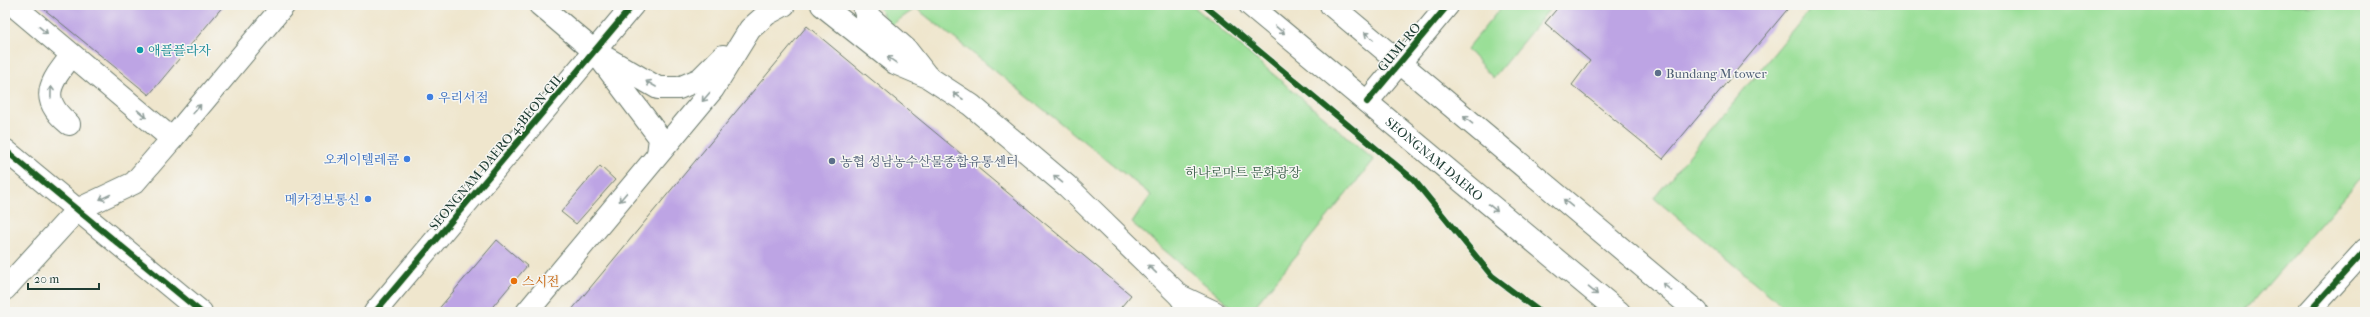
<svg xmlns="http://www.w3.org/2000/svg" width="2370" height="317" font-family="'IM FELL French Canon','Noto Serif KR',serif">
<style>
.green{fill:#9adf97;stroke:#5c8e66}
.building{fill:#bda4e4}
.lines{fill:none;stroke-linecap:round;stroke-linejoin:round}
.minor-casing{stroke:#68786a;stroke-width:24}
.major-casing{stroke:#68786a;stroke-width:24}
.minor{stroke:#fff;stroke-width:22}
.major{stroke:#fff;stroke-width:22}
.cycleway-casing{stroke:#f6f6f2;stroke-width:8}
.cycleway{stroke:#1b5e20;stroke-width:6}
.oneway{stroke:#8f9e9a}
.culture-dot{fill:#0f9aa8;stroke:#f6f6f2;stroke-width:1.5}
.service-dot{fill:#5c6f8a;stroke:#f6f6f2;stroke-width:1.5}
.shop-dot{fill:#3f7fe0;stroke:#f6f6f2;stroke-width:1.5}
.food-dot{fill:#e8710a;stroke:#f6f6f2;stroke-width:1.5}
.labels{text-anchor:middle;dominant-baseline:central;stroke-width:3;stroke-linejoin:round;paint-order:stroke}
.street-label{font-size:13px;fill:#1f3d34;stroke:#f6f6f2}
.culture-label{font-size:13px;fill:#0d838f;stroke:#f6f6f2;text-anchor:start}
.service-label{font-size:13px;fill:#4e5e75;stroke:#f6f6f2;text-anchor:start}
.shop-label{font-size:13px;fill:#366cbe;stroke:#f6f6f2;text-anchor:end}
.park-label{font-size:13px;fill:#385d48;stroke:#f6f6f2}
.food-label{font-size:13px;fill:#c56008;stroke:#f6f6f2;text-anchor:start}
</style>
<rect width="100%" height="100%" fill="#f6f6f2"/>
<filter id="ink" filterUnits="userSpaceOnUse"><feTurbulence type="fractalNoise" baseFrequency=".025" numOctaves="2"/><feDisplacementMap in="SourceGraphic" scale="8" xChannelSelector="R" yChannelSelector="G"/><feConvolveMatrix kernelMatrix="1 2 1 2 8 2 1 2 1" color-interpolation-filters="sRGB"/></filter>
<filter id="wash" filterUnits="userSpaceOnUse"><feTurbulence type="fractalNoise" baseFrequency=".012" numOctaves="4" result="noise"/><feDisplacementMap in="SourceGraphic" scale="16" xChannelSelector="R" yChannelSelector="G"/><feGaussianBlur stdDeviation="0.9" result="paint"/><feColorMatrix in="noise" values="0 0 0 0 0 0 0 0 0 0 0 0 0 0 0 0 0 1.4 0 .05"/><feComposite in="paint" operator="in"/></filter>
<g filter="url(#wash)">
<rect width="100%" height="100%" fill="#efe6cd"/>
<!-- green -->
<g class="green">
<path d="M877,5h315l182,155 -124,152h-12l-106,-89 19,-28 -235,-187 -26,18z"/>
<path d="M1503,5h50l-60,73 -26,-29z"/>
<path d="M1814,5h551v168l-121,139h-454l-136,-114z"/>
</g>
<g id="blocks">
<!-- building -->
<g class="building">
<path d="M39,5h185l-75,90z"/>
<path d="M1560,5h231l-128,154 -91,-74 18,-24 -45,-38z"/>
<path d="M807,26l324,269 -14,17h-547z"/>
<path d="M600,166l15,14 -39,44 -15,-12z"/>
<path d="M497,240l30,26 -39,46h-52z"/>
</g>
</g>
</g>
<g filter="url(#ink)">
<use href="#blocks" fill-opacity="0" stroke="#68786a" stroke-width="1"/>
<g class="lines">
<defs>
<g id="minor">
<path d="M540,5l54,46 64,37h21l21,-9 23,-23"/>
<path d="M822,5l73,58 33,14 43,28 96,81 113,110 10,16"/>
<path d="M863,5l3,9 40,35 21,27"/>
<path d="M602,61l58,77 -2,16"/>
<path d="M1367,102l81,-97"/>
<path d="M69,124c-32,-26 -18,-42 3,-69"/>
<path d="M172,139l112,-134"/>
<path d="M5,150l196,162"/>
<path d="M5,289l72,-79 57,-27 38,-44 -159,-134"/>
<path d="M1180,296l34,16"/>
<path d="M375,312l258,-307"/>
<path d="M527,312l186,-223 37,-60 17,-15 17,-9"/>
<path d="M2309,312l56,-62"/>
</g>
<g id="major">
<path id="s1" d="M1250,5l369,307"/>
<path d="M1331,5l366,307"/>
</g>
</defs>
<!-- minor casing -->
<use href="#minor" class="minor-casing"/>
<!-- major casing -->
<use href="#major" class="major-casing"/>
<!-- minor -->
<use href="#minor" class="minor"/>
<!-- major -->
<use href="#major" class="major"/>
<defs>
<g id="cycleway">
<path d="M1204,5l210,175 78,96 48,36"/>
<path d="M1367,102l81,-97"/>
<path d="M5,150l196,162"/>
<path d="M375,312l258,-307"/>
<path d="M2309,312l56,-62"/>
</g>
</defs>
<!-- cycleway casing -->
<use href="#cycleway" class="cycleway-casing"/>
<!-- cycleway -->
<use href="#cycleway" class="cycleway"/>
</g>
<!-- one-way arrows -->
<defs><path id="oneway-shaft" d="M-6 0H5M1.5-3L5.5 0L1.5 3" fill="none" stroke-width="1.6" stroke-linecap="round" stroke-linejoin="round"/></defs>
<g class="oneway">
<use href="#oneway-shaft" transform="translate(43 30) rotate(40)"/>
<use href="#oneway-shaft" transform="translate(1280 30) rotate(40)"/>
<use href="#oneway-shaft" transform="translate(1369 36) rotate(-140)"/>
<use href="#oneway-shaft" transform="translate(892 60) rotate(-145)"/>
<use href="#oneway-shaft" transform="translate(651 84) rotate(-150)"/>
<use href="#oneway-shaft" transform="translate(51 92) rotate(-89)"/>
<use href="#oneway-shaft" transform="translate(958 96) rotate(-147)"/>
<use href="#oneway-shaft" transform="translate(706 97) rotate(130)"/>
<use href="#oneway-shaft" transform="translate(197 109) rotate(-50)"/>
<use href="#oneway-shaft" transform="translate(142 114) rotate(40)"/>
<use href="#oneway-shaft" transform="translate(1468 120) rotate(-140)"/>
<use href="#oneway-shaft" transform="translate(1058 179) rotate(-140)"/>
<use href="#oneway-shaft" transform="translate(105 197) rotate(155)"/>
<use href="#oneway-shaft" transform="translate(623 197) rotate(130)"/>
<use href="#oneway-shaft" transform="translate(1568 203) rotate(-140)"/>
<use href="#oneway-shaft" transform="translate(1493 208) rotate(40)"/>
<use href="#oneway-shaft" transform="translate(1152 269) rotate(-136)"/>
<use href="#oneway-shaft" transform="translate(1667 287) rotate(-140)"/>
<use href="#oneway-shaft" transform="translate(1593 291) rotate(40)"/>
</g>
</g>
<!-- markers -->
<circle class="culture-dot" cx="140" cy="50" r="4"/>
<g class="service-dot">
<circle cx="1658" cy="73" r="4"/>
<circle cx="832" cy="161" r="4"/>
</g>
<g class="shop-dot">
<circle cx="430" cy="97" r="4"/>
<circle cx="407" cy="159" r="4"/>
<circle cx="368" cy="199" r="4"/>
</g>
<circle class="food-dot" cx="514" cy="281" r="4"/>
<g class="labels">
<!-- street labels -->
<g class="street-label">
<text transform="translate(1399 47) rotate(-50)">GUMI-RO</text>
<text transform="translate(496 152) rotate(-50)">SEONGNAM-DAERO 43BEON-GIL</text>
<text stroke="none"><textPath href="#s1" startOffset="240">SEONGNAM-DAERO</textPath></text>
</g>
<!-- culture labels -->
<g class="culture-label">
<text x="148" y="50">애플플라자</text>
</g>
<!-- service labels -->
<g class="service-label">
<text x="1666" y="73">Bundang M tower</text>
<text x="840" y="161">농협 성남농수산물종합유통센터</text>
</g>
<!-- shop labels -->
<g class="shop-label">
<text x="438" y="97" text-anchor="start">우리서점</text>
<text x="399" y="159">오케이텔레콤</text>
<text x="360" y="199">메카정보통신</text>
</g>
<!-- park labels -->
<g class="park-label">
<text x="1243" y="172">하나로마트 문화광장</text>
</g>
<!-- food labels -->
<g class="food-label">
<text x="522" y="281">스시전</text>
</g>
</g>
<!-- margin -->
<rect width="2370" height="317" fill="none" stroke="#f6f6f2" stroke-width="20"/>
<!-- scale -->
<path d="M28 283v6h71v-6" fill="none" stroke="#1f3d34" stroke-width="2"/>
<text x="34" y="283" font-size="12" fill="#1f3d34" stroke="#f6f6f2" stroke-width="3" paint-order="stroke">20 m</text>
</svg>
